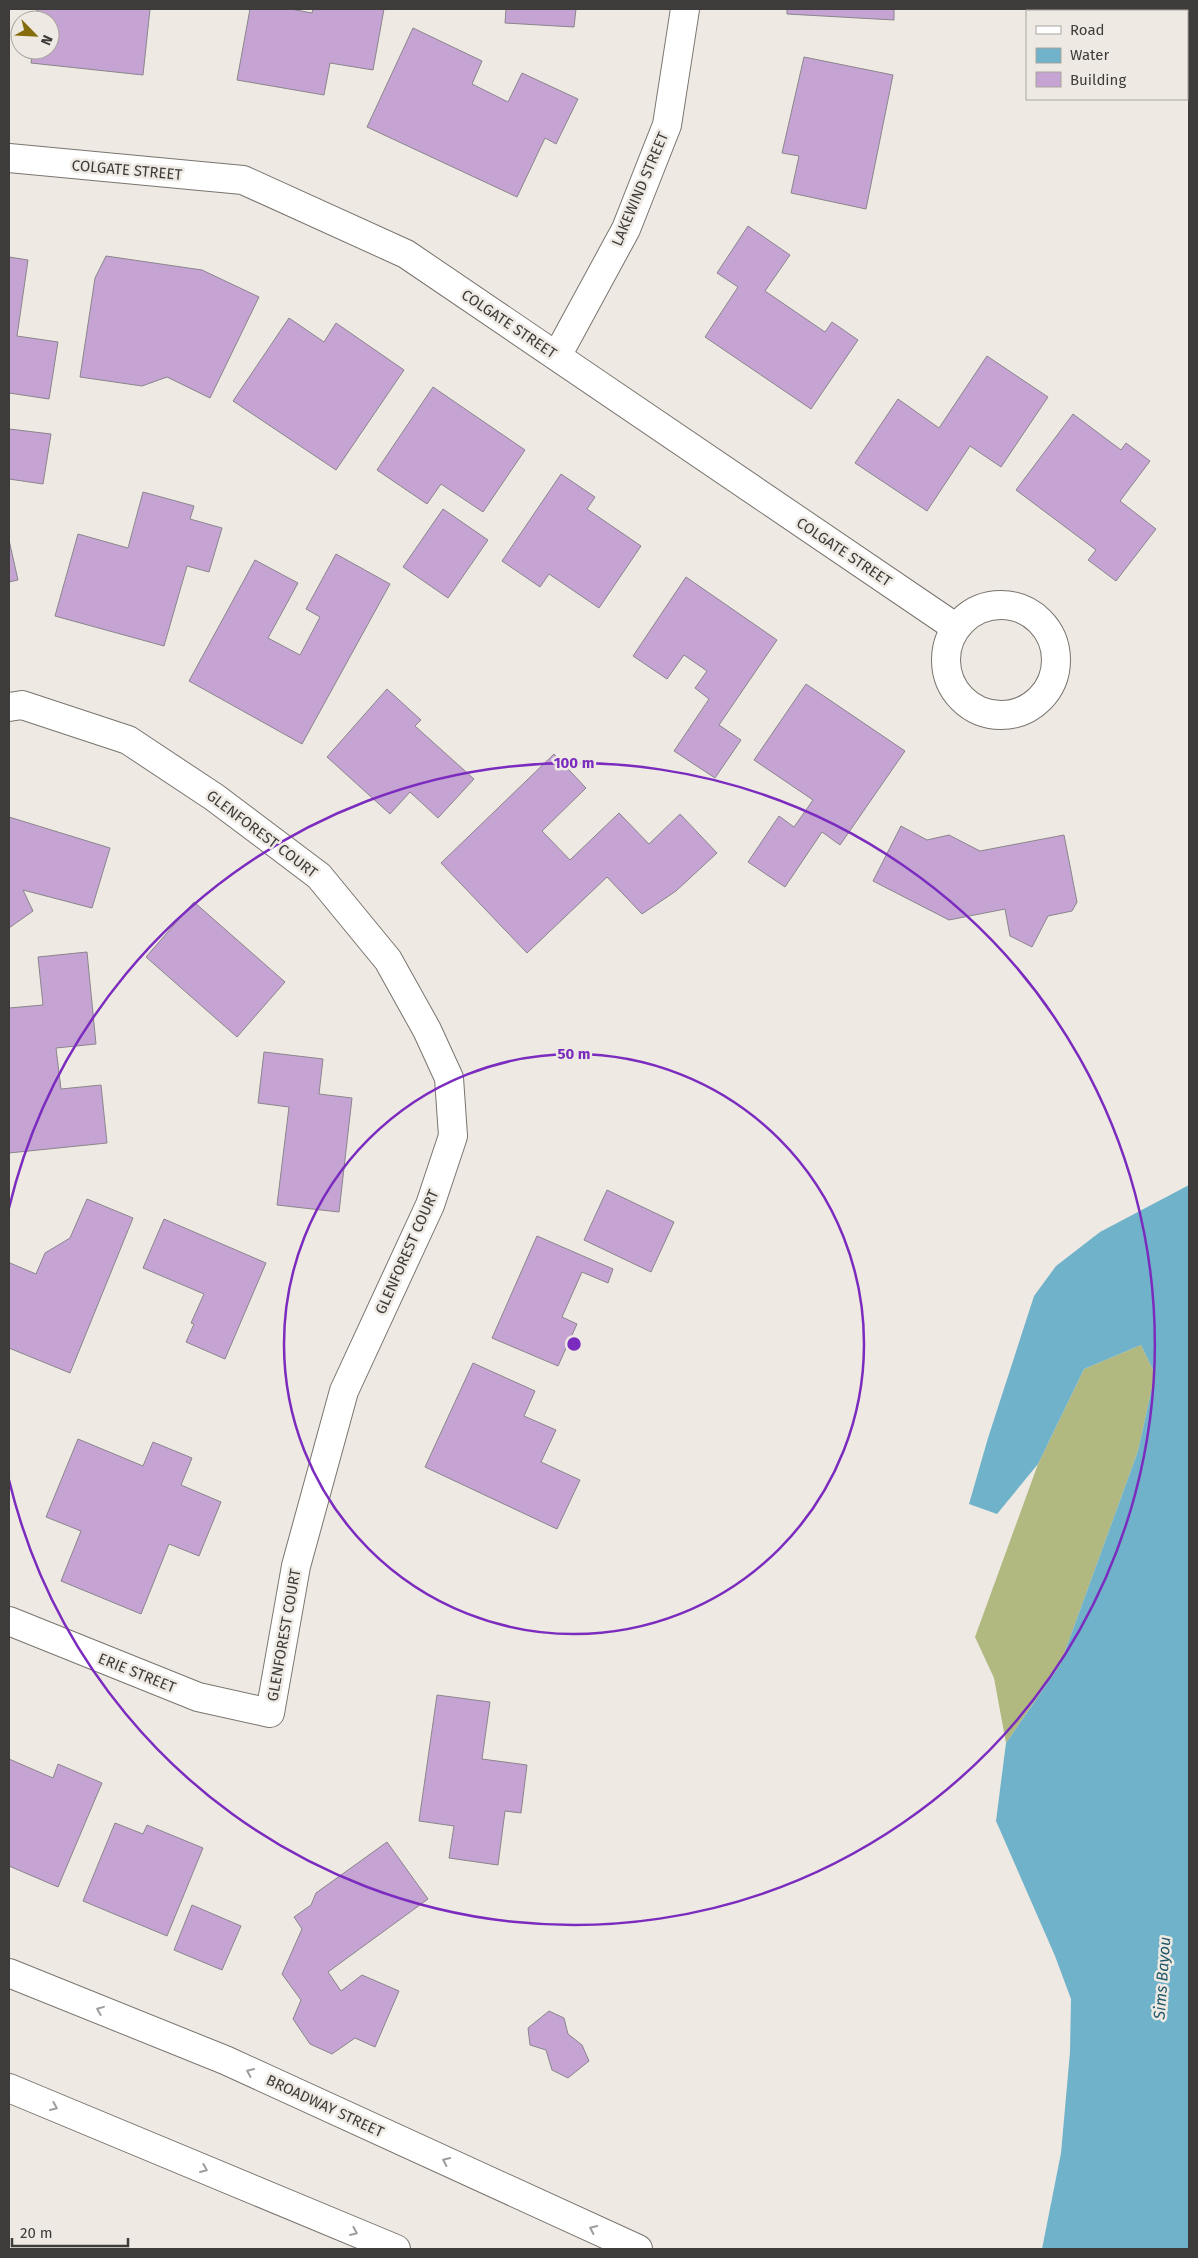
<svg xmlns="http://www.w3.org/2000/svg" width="1198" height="2258" font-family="'Fira Sans',sans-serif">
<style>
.forest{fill:#b1b880}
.water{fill:#6fb2ca}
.building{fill:#c5a4d3;stroke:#8a858c}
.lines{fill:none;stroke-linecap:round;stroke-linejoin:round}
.street-casing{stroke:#79746e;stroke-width:30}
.primary-casing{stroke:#79746e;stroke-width:30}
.street{stroke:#fff;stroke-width:28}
.primary{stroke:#fff;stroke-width:28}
.oneway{stroke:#9e9e9c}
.ring{fill:none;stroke:#7b2cbf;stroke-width:2.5}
.labels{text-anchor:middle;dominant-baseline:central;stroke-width:5;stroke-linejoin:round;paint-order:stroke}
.street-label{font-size:15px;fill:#3e3c3a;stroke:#eeeae3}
.water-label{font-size:16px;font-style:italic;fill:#205769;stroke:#eeeae3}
.centre{fill:#7b2cbf;stroke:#eeeae3;stroke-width:2.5}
.ring-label{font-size:15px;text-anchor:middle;font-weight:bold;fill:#7b2cbf;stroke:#eeeae3;stroke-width:5;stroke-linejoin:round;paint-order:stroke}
</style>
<rect width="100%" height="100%" fill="#eeeae3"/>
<!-- forest -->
<path class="forest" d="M1141,1345l14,29 -17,77 -78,214 -54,78 -12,-65 -19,-41 63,-173 46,-95z"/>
<!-- water -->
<path class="water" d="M1189,1185v1064h-147l19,-96 9,-101 1,-53 -16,-43 -59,-135 10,-78 54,-78 78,-214 17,-77 -14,-29 -57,24 -46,95 -41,50 -28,-10 19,-66 46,-142 22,-30 44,-34z"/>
<!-- building -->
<g class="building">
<path d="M37,9h113l-7,66 -112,-12 2,-13h17v-30h-14z"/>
<path d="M250,9h41l21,4 1,-4h71l-11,61 -43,-7 -6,32 -87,-15z"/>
<path d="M506,9h70l-2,18 -69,-4z"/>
<path d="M787,9h107v11l-107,-6z"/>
<path d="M413,28l69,33 -10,23 36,18 14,-29 56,26 -22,45 -11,-6 -28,59 -150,-70z"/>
<path d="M804,57l89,18 -27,134 -75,-16 8,-37 -17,-3z"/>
<path d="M748,226l42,29 -25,36 60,41 7,-10 26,18 -47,69 -106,-72 33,-50 -21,-14z"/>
<path d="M106,256l96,14 57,27 -49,101 -43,-21 -25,9 -62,-9 15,-99z"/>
<path d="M9,257l19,3 -11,76 41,6 -9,57 -40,-6z"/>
<path d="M289,318l35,24 12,-19 68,47 -68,100 -103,-69z"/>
<path d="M987,356l61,41 -47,70 -31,-21 -43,65 -72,-48 43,-64 41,29z"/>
<path d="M433,387l92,63 -42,62 -42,-28 -14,20 -50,-34z"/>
<path d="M1073,414l48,36 5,-7 24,18 -30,40 36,28 -40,52 -28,-21 8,-10 -80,-60z"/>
<path d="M9,429l42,5 -8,50 -34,-5z"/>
<path d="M561,474l34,23 -8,12 54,37 -42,62 -50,-34 -9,13 -38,-26z"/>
<path d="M143,492l51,14 -4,13 32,9 -13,44 -22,-6 -23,80 -109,-30 23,-82 50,14z"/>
<path d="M443,509l45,31 -40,58 -45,-31z"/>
<path d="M9,540l9,40 -9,2z"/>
<path d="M336,554l54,30 -88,160 -113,-63 66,-121 43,23 -30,55 32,17 20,-38 -14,-8z"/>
<path d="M686,577l91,63 -58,85 22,15 -26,38 -41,-27 35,-52 -14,-11 12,-17 -23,-16 -17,24 -34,-23z"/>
<path d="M806,684l99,67 -65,94 -18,-13 -37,55 -37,-25 31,-46 15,11 19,-27 -59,-40z"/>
<path d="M387,689l34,31 -6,6 59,53 -36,39 -28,-26 -20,22 -63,-57z"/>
<path d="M554,754l32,34 -44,43 28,29 49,-47 30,31 31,-30 37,39 -41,38 -34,23 -35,-37 -80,76 -86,-90z"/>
<path d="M9,817l101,31 -18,60 -69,-18 10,21 -24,17z"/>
<path d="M901,826l26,14 22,-5 31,16 84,-16 13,67 -5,9 -24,5 -16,31 -22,-11 -5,-27 -56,11 -76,-39z"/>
<path d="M194,902l91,80 -48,55 -91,-80z"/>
<path d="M87,952l9,92 -40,4 5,41 40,-4 6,58 -98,10v-145l34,-3 -5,-48z"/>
<path d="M264,1052l59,7 -4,35 33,4 -13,114 -62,-7 12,-98 -31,-4z"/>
<path d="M607,1190l67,32 -23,50 -67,-32z"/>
<path d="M87,1199l46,19 -63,155 -61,-25v-82l1,-3 26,11 9,-21 25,-15z"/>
<path d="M164,1219l102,44 -41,96 -39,-17 8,-18 -3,-1 13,-29 -61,-26z"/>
<path d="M537,1236l76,33 -5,14 -26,-11 -20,45 15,7 -19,42 -66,-28z"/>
<path d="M473,1363l62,28 -11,25 32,14 -15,32 39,18 -23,49 -132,-62z"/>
<path d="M78,1439l65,27 10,-24 39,16 -11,27 40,17 -22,54 -30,-12 -28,70 -80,-33 20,-50 -35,-14z"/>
<path d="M437,1695l53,7 -8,57 45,6 -6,48 -16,-2 -7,54 -49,-7 5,-32 -35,-5z"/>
<path d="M9,1759l44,19 5,-14 44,19 -44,104 -49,-21z"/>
<path d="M115,1823l28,11 4,-9 56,23 -36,88 -84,-35z"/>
<path d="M387,1842l41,57 -100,73 13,19 21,-16 37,16 -24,56 -20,-9 -23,16 -22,-10 -17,-25 8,-19 -19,-26 20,-45 -8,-12 17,-12 5,-12z"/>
<path d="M192,1905l49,21 -19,44 -48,-20z"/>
<path d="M549,2011l15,7 4,16 14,11 7,16 -21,17 -16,-8 -6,-20 -16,-5 -2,-17z"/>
</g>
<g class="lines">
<defs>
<g id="street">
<path d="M9,158l234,22 163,74 549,373"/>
<path d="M557,356l69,-127 41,-104 18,-116"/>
<circle cx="1001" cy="660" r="55"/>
<path d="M9,707l13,-2 106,35 86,57 105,79 69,84 39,70 22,48 4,58 -23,69 -86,186 -48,175 -26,147 -72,-16 -189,-76"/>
</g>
<g id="primary">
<path d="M9,1973l216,87 413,189"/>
<path d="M9,2088l387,161"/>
</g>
</defs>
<!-- street casing -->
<use href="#street" class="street-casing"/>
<!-- primary casing -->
<use href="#primary" class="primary-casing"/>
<!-- street -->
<use href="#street" class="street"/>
<!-- primary -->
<use href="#primary" class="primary"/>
</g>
<!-- one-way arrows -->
<defs><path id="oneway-chevron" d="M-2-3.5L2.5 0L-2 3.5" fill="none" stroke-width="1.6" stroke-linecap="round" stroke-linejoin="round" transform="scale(1.25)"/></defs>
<g class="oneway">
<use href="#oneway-chevron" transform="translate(100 2010) rotate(-158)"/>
<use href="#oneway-chevron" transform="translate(250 2072) rotate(-156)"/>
<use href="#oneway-chevron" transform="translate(54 2107) rotate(23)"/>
<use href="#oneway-chevron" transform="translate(446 2161) rotate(-155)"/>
<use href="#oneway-chevron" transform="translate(204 2169) rotate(23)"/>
<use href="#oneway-chevron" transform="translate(593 2229) rotate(-155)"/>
<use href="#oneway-chevron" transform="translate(354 2232) rotate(23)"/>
</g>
<!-- distance rings -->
<g class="ring">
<circle cx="574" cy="1344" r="290"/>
<path d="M9 1208A581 581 0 1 1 9 1480"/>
</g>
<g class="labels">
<!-- street labels -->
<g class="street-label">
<text transform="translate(127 170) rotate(5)">COLGATE STREET</text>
<text transform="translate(640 189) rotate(-67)">LAKEWIND STREET</text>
<text transform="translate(509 324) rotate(34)">COLGATE STREET</text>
<text transform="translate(844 552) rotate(34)">COLGATE STREET</text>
<text transform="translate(262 834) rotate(37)">GLENFOREST COURT</text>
<text transform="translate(407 1252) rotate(-66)">GLENFOREST COURT</text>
<text transform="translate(284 1635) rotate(-80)">GLENFOREST COURT</text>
<text transform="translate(137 1673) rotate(22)">ERIE STREET</text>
<text transform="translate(325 2106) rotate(25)">BROADWAY STREET</text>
</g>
<!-- water labels -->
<g class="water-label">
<text transform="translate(1162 1978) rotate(-86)">Sims Bayou</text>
</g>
</g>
<circle cx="574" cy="1344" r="8" class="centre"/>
<g class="ring-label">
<text x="574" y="768">100 m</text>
<text x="574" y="1059">50 m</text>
</g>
<!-- border -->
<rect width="1198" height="2258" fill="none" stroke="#3e3c3a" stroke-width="20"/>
<!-- legend -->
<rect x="1026" y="10" width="162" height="90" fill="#eeeae3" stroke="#a8a49f"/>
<rect x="1036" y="26" width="25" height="8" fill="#ffffff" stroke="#a8a49f"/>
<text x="1070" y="35" font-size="15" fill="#3e3c3a">Road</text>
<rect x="1036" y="48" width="25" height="15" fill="#6fb2ca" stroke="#a8a49f"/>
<text x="1070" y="60" font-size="15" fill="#3e3c3a">Water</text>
<rect x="1036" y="72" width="25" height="15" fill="#c5a4d3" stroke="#a8a49f"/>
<text x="1070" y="85" font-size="15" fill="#3e3c3a">Building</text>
<!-- north arrow -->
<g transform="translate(35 35) rotate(114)"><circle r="24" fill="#eeeae3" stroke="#a8a49f"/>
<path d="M0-4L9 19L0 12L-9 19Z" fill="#846d0a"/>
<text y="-8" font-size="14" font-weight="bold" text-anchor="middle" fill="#3e3c3a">N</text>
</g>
<!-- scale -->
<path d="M12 2238v8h116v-8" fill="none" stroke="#3e3c3a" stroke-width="2.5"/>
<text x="20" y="2238" font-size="15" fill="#3e3c3a" stroke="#eeeae3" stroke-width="4" paint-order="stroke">20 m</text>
</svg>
